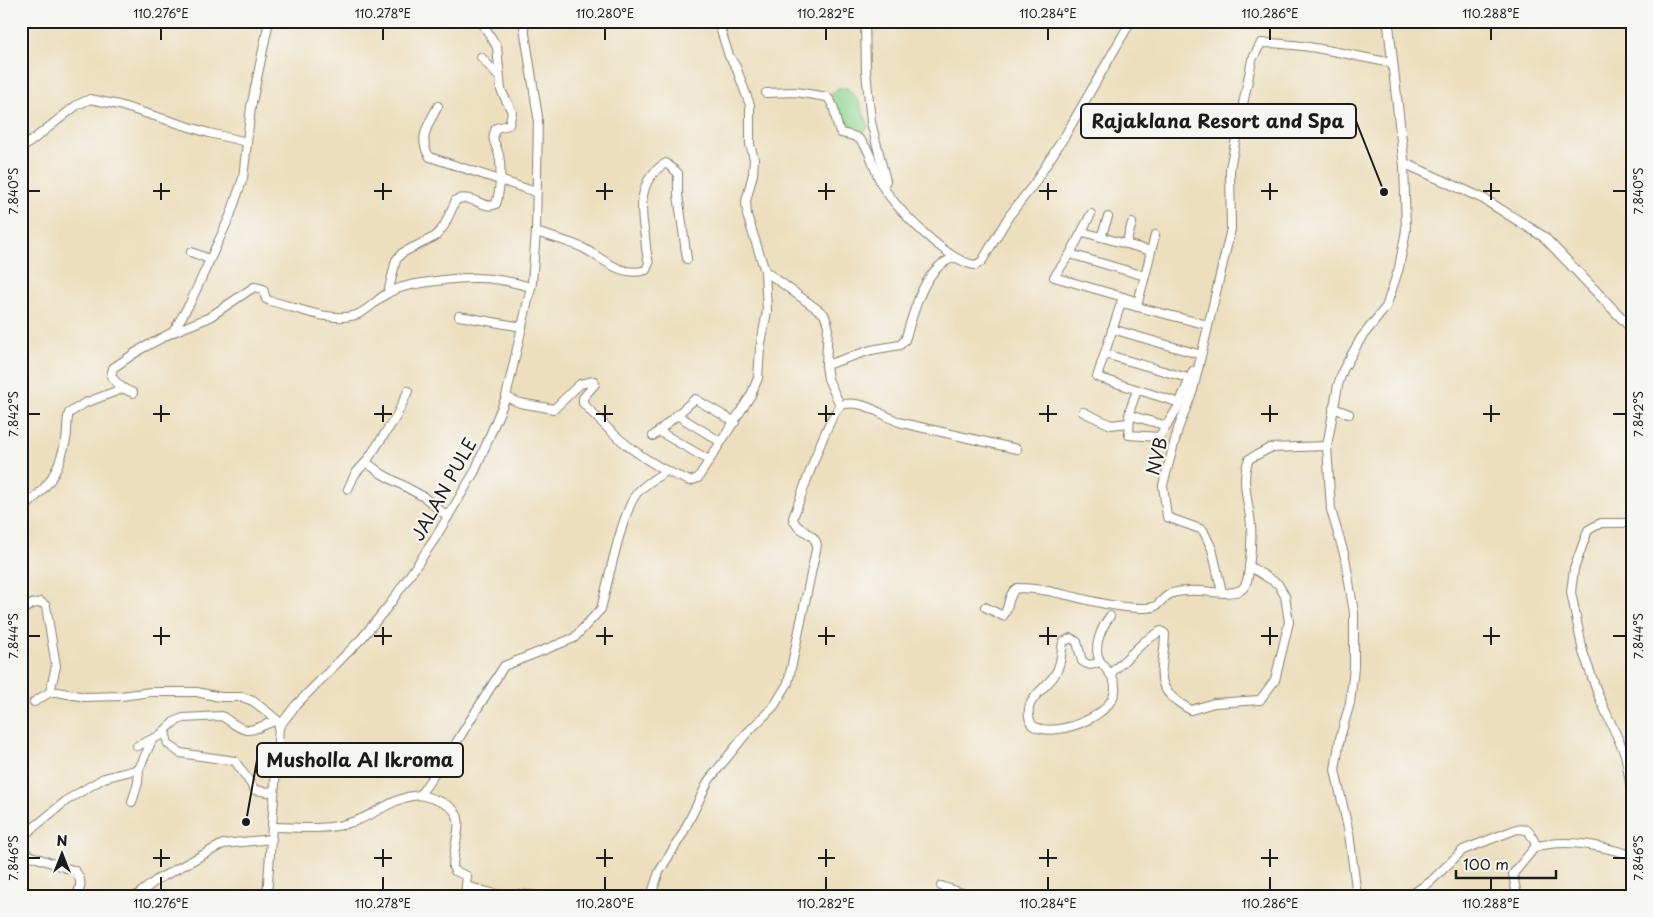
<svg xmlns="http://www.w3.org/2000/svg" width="1653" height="917" font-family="'Playpen Sans',sans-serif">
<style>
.green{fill:#8dd58f;stroke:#547856}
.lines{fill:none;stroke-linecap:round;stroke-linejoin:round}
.minor-casing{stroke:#847e6d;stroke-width:10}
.major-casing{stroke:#847e6d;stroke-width:11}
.minor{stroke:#fff;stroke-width:8}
.major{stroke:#fff;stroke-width:9}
.ticks{fill:none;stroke:#1c1c1c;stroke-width:2}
.labels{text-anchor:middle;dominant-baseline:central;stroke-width:4.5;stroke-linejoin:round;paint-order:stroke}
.street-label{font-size:18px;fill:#1c1c1c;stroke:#f6f6f2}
.leader{fill:none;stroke:#1c1c1c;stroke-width:2}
.callout-dot{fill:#1c1c1c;stroke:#f6f6f2;stroke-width:2}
.callout{fill:#f6f6f2;stroke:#1c1c1c;stroke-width:2}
.callout-label{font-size:19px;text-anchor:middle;font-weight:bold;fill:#1c1c1c}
.neatline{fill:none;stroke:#1c1c1c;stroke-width:2}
.ticks-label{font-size:12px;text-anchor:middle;fill:#1c1c1c}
</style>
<rect width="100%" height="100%" fill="#f6f6f2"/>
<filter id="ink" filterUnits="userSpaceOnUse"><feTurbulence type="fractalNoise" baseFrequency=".02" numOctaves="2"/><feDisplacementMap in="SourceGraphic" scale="10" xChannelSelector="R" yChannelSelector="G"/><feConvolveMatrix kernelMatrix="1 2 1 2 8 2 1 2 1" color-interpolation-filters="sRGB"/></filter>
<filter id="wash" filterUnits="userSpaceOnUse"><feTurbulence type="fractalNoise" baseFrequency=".0096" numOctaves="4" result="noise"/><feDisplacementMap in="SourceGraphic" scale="20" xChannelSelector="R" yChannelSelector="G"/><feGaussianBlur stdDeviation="1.12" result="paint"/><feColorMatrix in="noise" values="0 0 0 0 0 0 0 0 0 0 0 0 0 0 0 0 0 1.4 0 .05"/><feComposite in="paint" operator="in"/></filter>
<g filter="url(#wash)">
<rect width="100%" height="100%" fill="#eddfbe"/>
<!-- green -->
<path class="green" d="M838,88h9l11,12 11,27 -5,4 -8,1 -7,-10 -15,-9 -3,-18z"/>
</g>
<g filter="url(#ink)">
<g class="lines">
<defs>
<g id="minor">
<path d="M865,21l1,50 5,51 15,59 -3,5"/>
<path d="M481,57l17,19"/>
<path d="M766,93l30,-1 31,5c11,10 6,25 14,36 7,2 13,2 18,6 13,11 15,34 24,48 15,23 66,76 93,78l6,-4 27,-45 25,-32 32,-50 65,-113"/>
<path d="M438,106c-9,17 -21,33 -8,51l106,35"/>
<path d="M21,149l56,-44 13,-6 29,6 90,28 38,9"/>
<path d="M1091,214l-21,40 -16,23 69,20"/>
<path d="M536,232c15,5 31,9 45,15 21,10 39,31 65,23l3,-7c-3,-9 -3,-18 -4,-27 -5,-28 -7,-57 21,-73l12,10v22l9,64"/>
<path d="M1083,232l68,19"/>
<path d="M1101,237l7,-20"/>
<path d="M1126,244l6,-21"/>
<path d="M191,252l18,7"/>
<path d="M1070,254l75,22 -7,26"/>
<path d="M765,271l59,43 4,11 -2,40"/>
<path d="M1145,276l10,-41"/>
<path d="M388,293l8,-33 6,-7 34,-17 8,-10 12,-26c16,-7 29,11 40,4 4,-13 6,-36 3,-49 -3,-12 -9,-14 -3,-27l13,-3 3,-13 -11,-22 -4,-43 -16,-26"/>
<path d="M1122,303l82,21"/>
<path d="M1137,307l1,-5 -15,-5 -26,80 83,26"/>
<path d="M459,316l63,11"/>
<path d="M1112,329l86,25"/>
<path d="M173,332l35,-14 46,-31 9,2 3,10 4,2c26,6 59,22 86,14 12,-4 21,-16 32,-22 13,-7 27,-9 41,-11 38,-6 64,-6 102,5"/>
<path d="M1105,354l86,25"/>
<path d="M1137,390l-7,20 -1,25 30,2 18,-28 16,-38"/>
<path d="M408,391l-12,26 -30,45 16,12 42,23 24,20"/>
<path d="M133,393c-10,-4 -15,-8 -22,-17l2,-8 28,-19 32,-17 17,-29 40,-87 13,-38 8,-71 18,-86"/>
<path d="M506,397l14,6 34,6 26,-25 14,-3 1,3 -12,14v5c31,34 63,62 107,78l8,-3 53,-83 7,-17 2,-29 7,-38 -2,-40 -18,-56 -1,-14 7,-27 1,-15 -4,-15v-39l-14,-38 -7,-11 -11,-35"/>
<path d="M840,405l-12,-26 -2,-14 45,-15 29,-5 5,-5c9,-27 18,-73 49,-82"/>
<path d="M1333,408l16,6"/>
<path d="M1083,412l28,13 17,-2"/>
<path d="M677,415l44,27"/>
<path d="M1129,415l38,11"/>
<path d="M660,432l49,28"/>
<path d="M653,436l42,-37 40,23"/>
<path d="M348,489l7,-15 11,-12"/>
<path d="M21,511c27,-25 36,-34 45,-71 2,-9 0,-18 3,-27l16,-10 37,-14"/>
<path d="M1632,523h-31l-13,7 -14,39 -3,23 12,60 16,45 26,57 7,40"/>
<path d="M1222,592l-10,-43 -9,-19 -36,-13 -4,-32 15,-56 15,-39 38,-161 -1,-61 22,-108 9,-17c45,0 87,12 131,20"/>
<path d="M985,607l18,9c7,-8 4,-22 14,-28 44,0 84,21 128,20 16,0 12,-7 25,-14 5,-2 12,-3 18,-3 17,-2 37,6 53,-1 7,-6 7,-13 8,-22 2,-14 3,-29 2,-43 -2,-22 -11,-45 -2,-66l21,-11 57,-2"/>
<path d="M21,611l11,-7 9,-2 5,4 10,60 -6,26"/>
<path d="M1100,661c-8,-14 2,-34 10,-45"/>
<path d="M1110,674l-10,-13c-7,5 -11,5 -18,0l-5,-19 -6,-4 -8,4c-2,12 -2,24 -9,34 -12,16 -34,26 -22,49 23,17 104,-16 78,-51l35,-33 16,-10 4,3c-1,40 -16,53 26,76l23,-7 46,-3 15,-20 14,-58 -4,-26 -7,-12 -29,-18"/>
<path d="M34,702l16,-10h7l28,5 36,-1 30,-4h46l23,5h22l11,4 17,13 7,6 2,7"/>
<path d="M165,731l3,13 12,9 55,8 20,29 13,2 6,-2"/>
<path d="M137,746l22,-10 15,-14 9,-4 39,-2c28,20 24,16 55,4"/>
<path d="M420,795c56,14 35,29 33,72l2,4 12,5 -2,20"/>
<path d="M132,802l6,-19 1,-14 13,-29"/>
<path d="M272,827c25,0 53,4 77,-4 27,-7 42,-26 71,-28l36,-52 48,-77 70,-28 27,-29c7,-27 21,-97 36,-116 8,-9 18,-15 28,-21"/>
<path d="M21,838l46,-38 37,-22 35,-9"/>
<path d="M21,850l10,6 44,15c7,8 7,16 1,25"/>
<path d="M466,886l37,10"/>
<path d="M941,886l30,10"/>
<path d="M136,896l22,-17 65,-35 49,-5"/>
<path d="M267,896l12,-169 16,-21 67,-68 28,-34 44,-64 41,-69 31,-74 26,-114 4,-51 2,-115 -15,-96"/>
<path d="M516,896l4,-2 17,2"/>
<path d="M651,896l8,-24 23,-37 27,-55 37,-46 28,-28 14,-23 29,-138c-3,-14 -21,-13 -24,-27 7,-17 37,-112 51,-114 22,-4 39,13 58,19l115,26"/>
<path d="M1357,896l-8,-63 -14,-63 5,-32 10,-35 4,-35v-55l-9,-56 -14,-47 -4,-64 11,-61 5,-15 18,-32 25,-31 13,-39 7,-38 -2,-67"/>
<path d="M1409,896l21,-14 33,-32 54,-21 11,1 9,16"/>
<path d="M1517,896l-4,-22 22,-27c32,-9 66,-1 97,8"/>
</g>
<path id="major" d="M1388,21l16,142 80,36 60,38 88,92"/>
</defs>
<!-- minor casing -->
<use href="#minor" class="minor-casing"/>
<!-- major casing -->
<use href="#major" class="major-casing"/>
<!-- minor -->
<use href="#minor" class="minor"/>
<!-- major -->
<use href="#major" class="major"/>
</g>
</g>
<!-- ticks -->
<path class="ticks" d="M161,28v12M383,28v12M605,28v12M826,28v12M1048,28v12M1270,28v12M1491,28v12M161,183v17M383,183v17M605,183v17M826,183v17M1048,183v17M1270,183v17M1491,183v17M28,191h12M153,191h17M374,191h18M596,191h17M818,191h17M1039,191h18M1261,191h17M1483,191h17M1613,191h13M161,405v17M383,405v17M605,405v17M826,405v17M1048,405v17M1270,405v17M1491,405v17M28,414h12M153,414h17M374,414h18M596,414h17M818,414h17M1039,414h18M1261,414h17M1483,414h17M1613,414h13M161,627v18M383,627v18M605,627v18M826,627v18M1048,627v18M1270,627v18M1491,627v18M28,636h12M153,636h17M374,636h18M596,636h17M818,636h17M1039,636h18M1261,636h17M1483,636h17M1613,636h13M161,849v18M383,849v18M605,849v18M826,849v18M1048,849v18M1270,849v18M28,858h12M153,858h17M374,858h18M596,858h17M818,858h17M1039,858h18M1261,858h17M1613,858h13M161,877v13M383,877v13M605,877v13M826,877v13M1048,877v13M1270,877v13M1491,877v13"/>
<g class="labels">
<!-- street labels -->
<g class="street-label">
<text transform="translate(1156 456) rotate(-76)">NVB</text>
<text transform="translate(443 489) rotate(-61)">JALAN PULE</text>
</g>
</g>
<!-- callouts -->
<path class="leader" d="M1384 192L1356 121M246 822L257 760"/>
<g class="callout-dot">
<circle cx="1384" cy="192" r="5"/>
<circle cx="246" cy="822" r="5"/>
</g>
<g class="callout">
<rect x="1081" y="104" width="275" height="34" rx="5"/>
<rect x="257" y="743" width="206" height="34" rx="5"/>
</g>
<g class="callout-label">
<text x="1218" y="128">Rajaklana Resort and Spa</text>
<text x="360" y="767">Musholla Al Ikroma</text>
</g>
<!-- margin -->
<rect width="1653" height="917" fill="none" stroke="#f6f6f2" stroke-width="55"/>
<!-- north arrow -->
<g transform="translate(62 854)" stroke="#f6f6f2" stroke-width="4" paint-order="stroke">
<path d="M0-4L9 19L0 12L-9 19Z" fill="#1c1c1c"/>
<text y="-8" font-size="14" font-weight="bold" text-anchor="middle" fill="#1c1c1c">N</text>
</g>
<!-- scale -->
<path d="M1456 870v8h100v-8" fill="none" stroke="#1c1c1c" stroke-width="2.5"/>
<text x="1463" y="870" font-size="15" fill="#1c1c1c" stroke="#f6f6f2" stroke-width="4" paint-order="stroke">100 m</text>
<rect x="28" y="28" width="1598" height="862" class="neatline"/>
<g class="ticks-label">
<text x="161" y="18">110.276°E</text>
<text x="383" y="18">110.278°E</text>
<text x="605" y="18">110.280°E</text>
<text x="826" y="18">110.282°E</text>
<text x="1048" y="18">110.284°E</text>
<text x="1270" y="18">110.286°E</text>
<text x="1491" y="18">110.288°E</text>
<text transform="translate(14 191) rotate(-90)" y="4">7.840°S</text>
<text transform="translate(1639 191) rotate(-90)" y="4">7.840°S</text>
<text transform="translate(14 414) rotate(-90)" y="4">7.842°S</text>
<text transform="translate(1639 414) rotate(-90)" y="4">7.842°S</text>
<text transform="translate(14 636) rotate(-90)" y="4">7.844°S</text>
<text transform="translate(1639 636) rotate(-90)" y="4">7.844°S</text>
<text transform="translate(14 858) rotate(-90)" y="4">7.846°S</text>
<text transform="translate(1639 858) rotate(-90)" y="4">7.846°S</text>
<text x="161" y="908">110.276°E</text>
<text x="383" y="908">110.278°E</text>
<text x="605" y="908">110.280°E</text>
<text x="826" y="908">110.282°E</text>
<text x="1048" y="908">110.284°E</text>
<text x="1270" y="908">110.286°E</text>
<text x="1491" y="908">110.288°E</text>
</g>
</svg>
